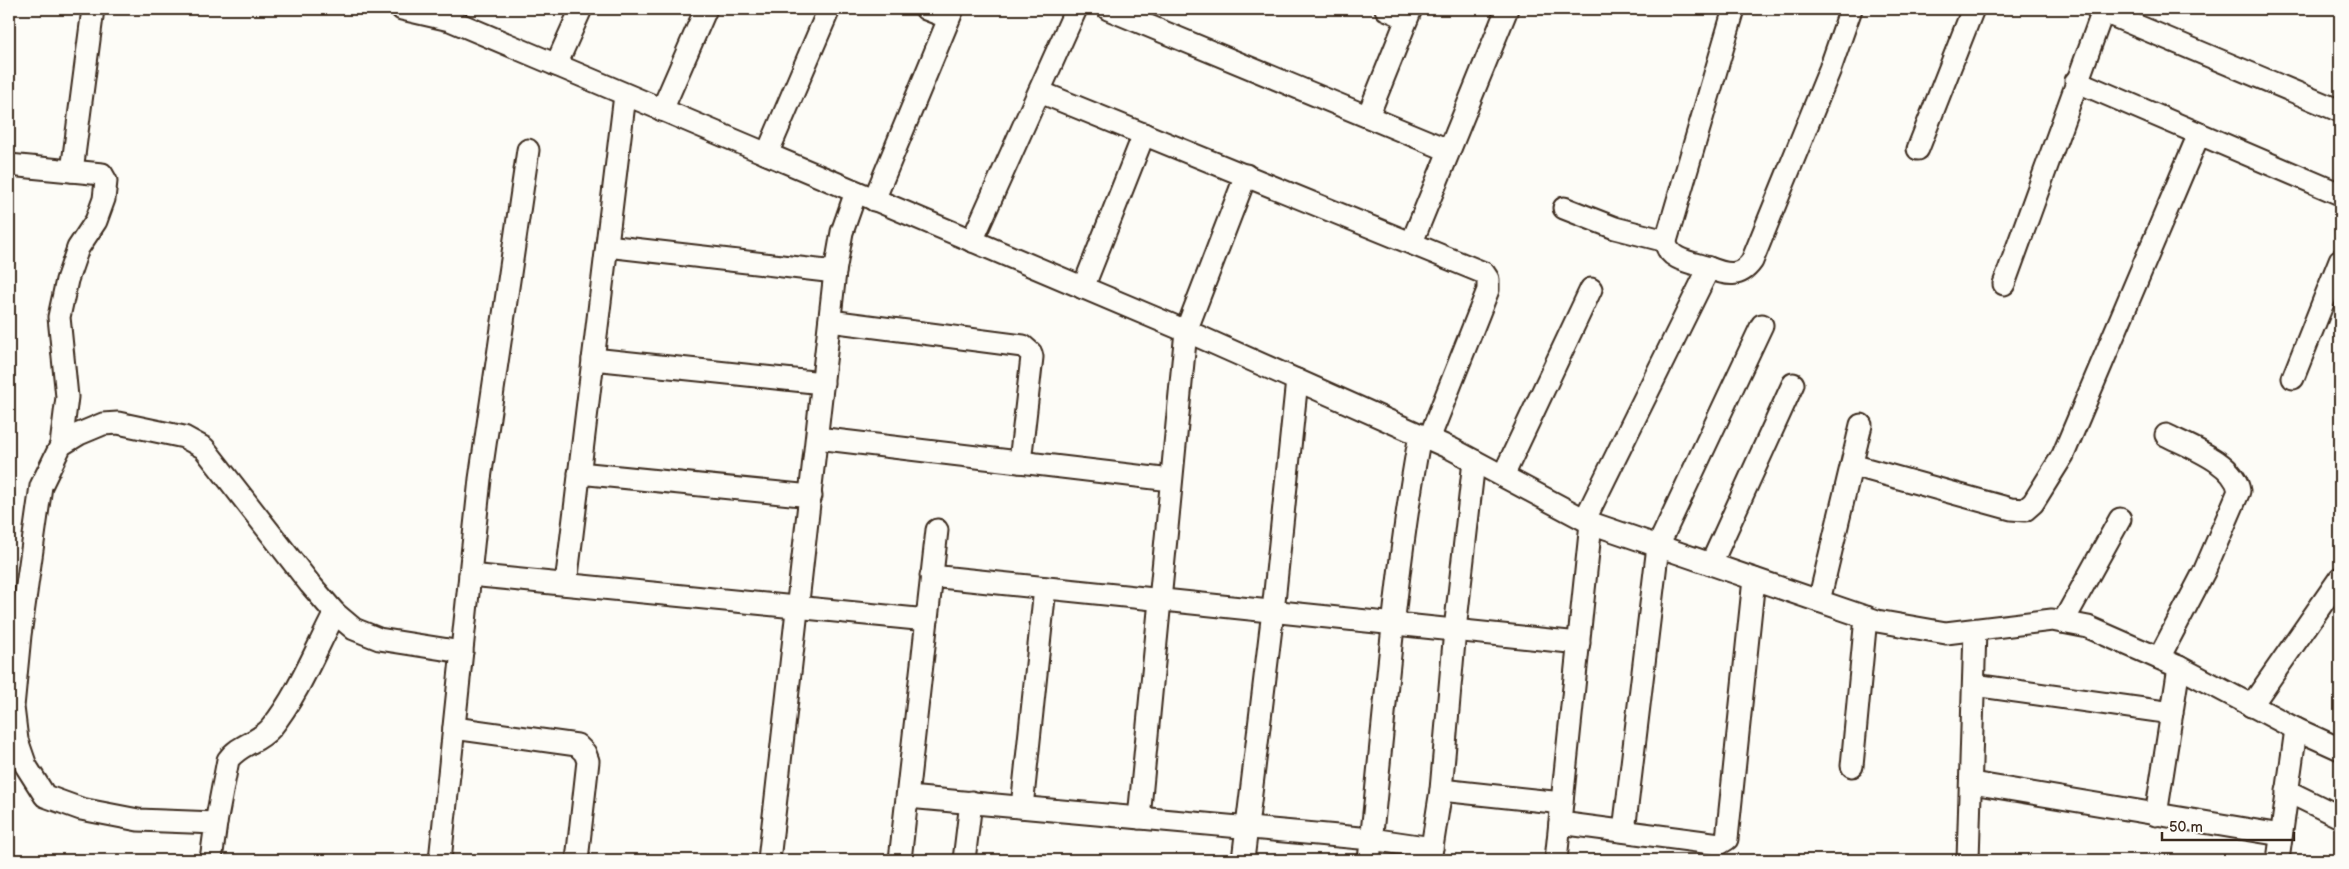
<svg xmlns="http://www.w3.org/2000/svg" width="2349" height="869" font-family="'Balsamiq Sans',sans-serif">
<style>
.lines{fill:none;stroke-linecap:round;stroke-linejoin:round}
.minor-casing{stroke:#3b2a1e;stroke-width:25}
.minor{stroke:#fdfcf7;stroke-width:21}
</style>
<rect width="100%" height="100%" fill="#fdfcf7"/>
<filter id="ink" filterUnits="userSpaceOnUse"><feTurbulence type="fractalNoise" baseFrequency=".02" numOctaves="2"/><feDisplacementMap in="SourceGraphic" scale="10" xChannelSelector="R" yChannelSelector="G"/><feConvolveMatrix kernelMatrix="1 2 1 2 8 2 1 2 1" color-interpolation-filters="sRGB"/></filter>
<g filter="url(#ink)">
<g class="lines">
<defs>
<g id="minor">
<path d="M402,9l48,11 750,317 252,112 139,74 286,98 69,12 106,-13 36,7 91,40 117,62 44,20"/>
<path d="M926,9l23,9"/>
<path d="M1108,9l340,141"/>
<path d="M1386,9l21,9"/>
<path d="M2097,9l243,102"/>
<path d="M556,65l25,-56"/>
<path d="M2076,81l264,113"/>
<path d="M1040,92l444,181 4,6v11l-59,149"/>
<path d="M662,110l44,-101"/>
<path d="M1368,116l43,-107"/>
<path d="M1918,149l55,-140"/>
<path d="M767,154l62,-145"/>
<path d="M9,165l93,9 4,7 -2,18 -8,22 -18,27 -11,32 -8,37 8,80 -6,48"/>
<path d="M72,171l21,-162"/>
<path d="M874,200l79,-191"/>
<path d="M1564,208l51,20 51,13"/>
<path d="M972,241l104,-232"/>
<path d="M1412,242l95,-233"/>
<path d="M607,246l228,26"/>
<path d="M1709,268c-15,-5 -43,-8 -43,-27l68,-232"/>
<path d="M2004,284l99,-273"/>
<path d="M1083,288l61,-154"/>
<path d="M830,321l193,25 8,7 1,4 -12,105"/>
<path d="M593,359l230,24"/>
<path d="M2293,378l47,-118"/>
<path d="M817,438l354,42"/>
<path d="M1852,465l159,44 14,1 8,-7 30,-48 136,-321"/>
<path d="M579,473l232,23"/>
<path d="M1503,476l88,-187"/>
<path d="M1585,519l124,-251c18,7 31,10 43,-7l78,-192 21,-60"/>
<path d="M1711,564l82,-180"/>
<path d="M470,575l457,45"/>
<path d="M931,576l648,67"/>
<path d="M566,584l59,-489"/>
<path d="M1819,601l42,-176"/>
<path d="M2063,622l57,-103"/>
<path d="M2159,658l45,-86 35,-81c-4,-28 -49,-44 -73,-56"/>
<path d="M1974,685l198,28"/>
<path d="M2251,706l89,-128"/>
<path d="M454,728l123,17 8,8 3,8 -11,99"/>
<path d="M1852,766l14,-149"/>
<path d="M1972,783l309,52"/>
<path d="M1441,790l121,13"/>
<path d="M2287,791l53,26"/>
<path d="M908,797l463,42 61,9"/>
<path d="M1022,807l23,-219"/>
<path d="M2156,815l23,-148"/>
<path d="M1139,818l47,-487 60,-156"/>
<path d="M216,823l12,-63c11,-16 30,-17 43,-32 27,-33 44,-77 64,-115"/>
<path d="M1560,823l152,20 7,1 8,-5 27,-260"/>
<path d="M1624,831l34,-285 104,-221"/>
<path d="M211,860l5,-37 -78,-3 -57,-11 -36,-13 -19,-30 -9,-26 -4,-33 7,-72 21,-149 20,-41 18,-11 24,-10 15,-1 66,14 20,11 106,136 25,29 19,16 25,10 83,13"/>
<path d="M440,860l40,-381 48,-329"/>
<path d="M769,860l66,-588 7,-40 14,-40"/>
<path d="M900,860l37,-330"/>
<path d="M964,860l7,-58"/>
<path d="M1243,860l30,-249 24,-231"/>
<path d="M1369,860c16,-142 25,-284 51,-425"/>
<path d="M1430,860l11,-70 14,-160 19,-169"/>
<path d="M1556,860l35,-337"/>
<path d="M1968,860l7,-230"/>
<path d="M2278,860l18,-131"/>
</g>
</defs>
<!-- minor casing -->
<use href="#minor" class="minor-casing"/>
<!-- minor -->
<use href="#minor" class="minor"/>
</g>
</g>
<!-- margin -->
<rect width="2349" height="869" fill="none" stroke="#fdfcf7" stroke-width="30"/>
<rect x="15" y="15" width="2319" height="839" fill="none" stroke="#3b2a1e" stroke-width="2" filter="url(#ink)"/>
<!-- scale -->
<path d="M2162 832v8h132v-8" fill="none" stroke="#3b2a1e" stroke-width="2.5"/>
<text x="2169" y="832" font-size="15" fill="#3b2a1e" stroke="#fdfcf7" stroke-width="4" paint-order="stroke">50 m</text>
</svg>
